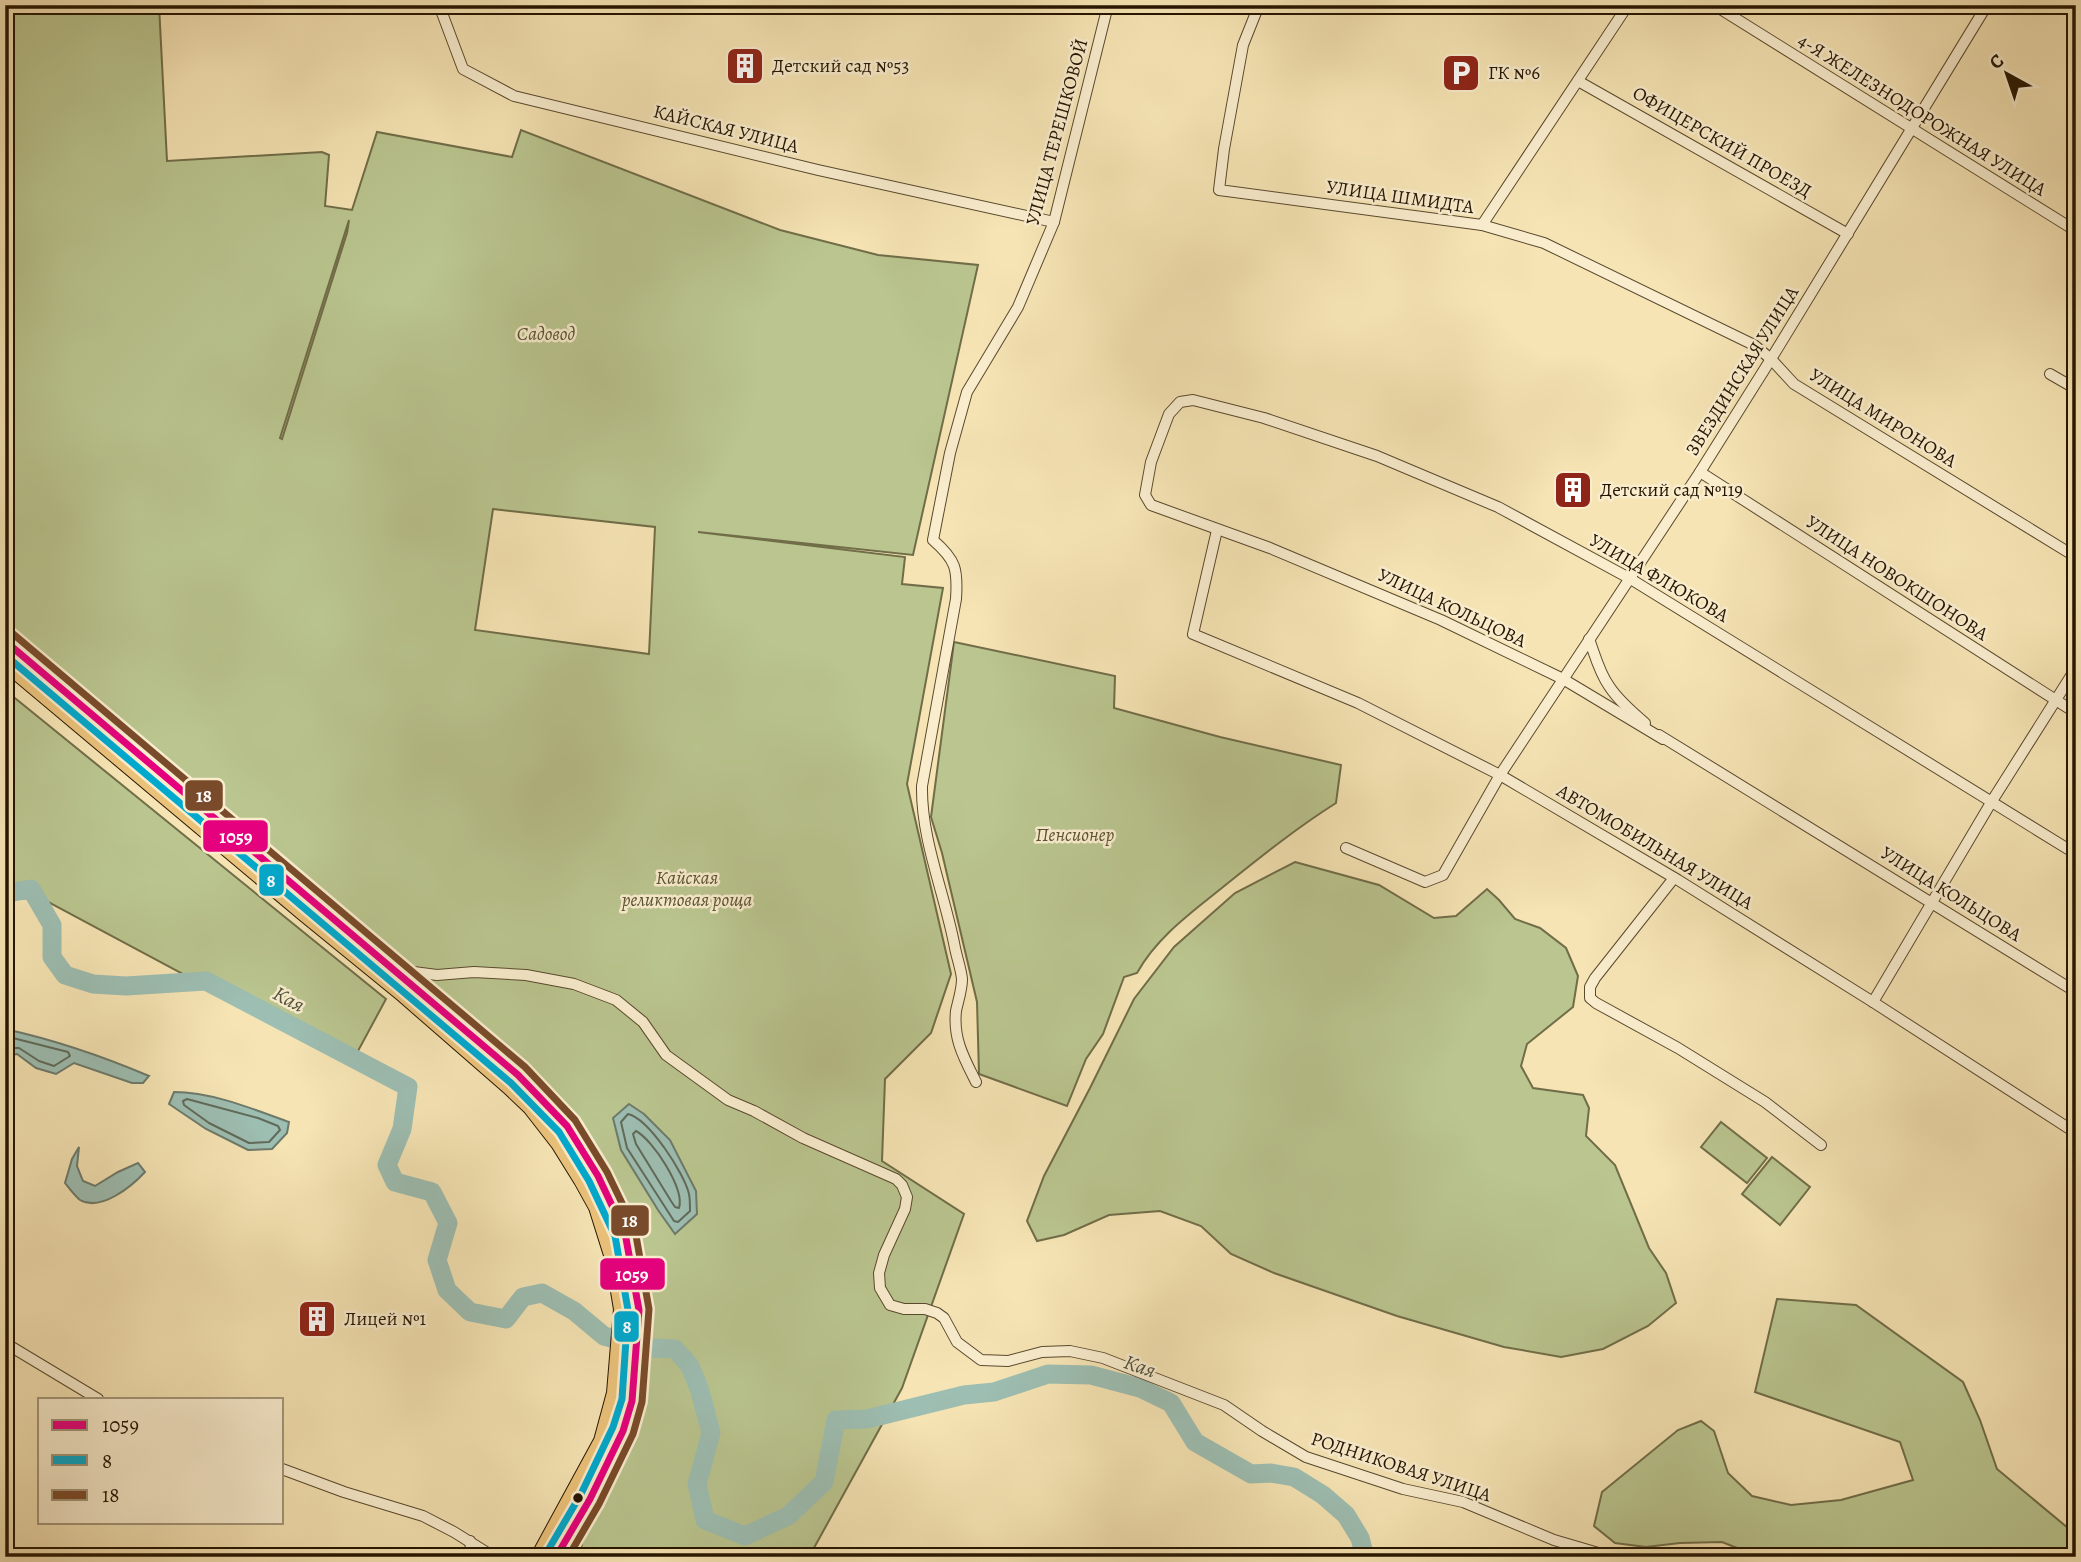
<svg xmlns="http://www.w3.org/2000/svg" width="2081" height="1562" font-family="Alegreya,serif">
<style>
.green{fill:#bac58f;stroke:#706d48;stroke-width:2;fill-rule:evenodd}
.water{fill:#9dbeb2;stroke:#6d7a6b;stroke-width:2}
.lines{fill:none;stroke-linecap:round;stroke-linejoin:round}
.shore{stroke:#616a59;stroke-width:2}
.river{stroke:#9dbeb2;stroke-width:19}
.street-casing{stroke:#59492d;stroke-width:12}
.primary-casing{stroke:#251500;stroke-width:18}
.street{stroke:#f9edce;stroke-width:10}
.primary{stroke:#ebc27a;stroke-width:16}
.bus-1-casing{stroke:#f9edce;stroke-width:12}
.bus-2-casing{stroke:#f9edce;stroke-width:12}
.bus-3-casing{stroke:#f9edce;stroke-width:12}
.bus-1{stroke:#e5007d;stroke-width:7}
.bus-2{stroke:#00a9ce;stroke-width:7}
.bus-3{stroke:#7a4b2a;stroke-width:7}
.bus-dot{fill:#251500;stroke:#f9edce;stroke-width:2.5}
.labels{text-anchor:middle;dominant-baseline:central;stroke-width:5;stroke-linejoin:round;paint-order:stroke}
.poi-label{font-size:19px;fill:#251500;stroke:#f9edce;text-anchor:start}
.street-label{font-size:19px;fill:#251500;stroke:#f9edce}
.park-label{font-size:19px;font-style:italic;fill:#595332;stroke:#f9edce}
.water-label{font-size:21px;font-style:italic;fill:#4f503e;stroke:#f9edce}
.line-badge{stroke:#f9edce;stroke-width:2.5}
.badge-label{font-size:19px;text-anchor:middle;font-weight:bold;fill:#fff}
</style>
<rect width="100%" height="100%" fill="#f6e4b4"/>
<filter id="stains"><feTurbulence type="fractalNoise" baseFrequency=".00286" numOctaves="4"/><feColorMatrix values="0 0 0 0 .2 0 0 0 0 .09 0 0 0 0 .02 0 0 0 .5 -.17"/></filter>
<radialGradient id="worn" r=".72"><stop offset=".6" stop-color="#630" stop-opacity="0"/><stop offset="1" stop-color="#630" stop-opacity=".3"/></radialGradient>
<!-- green -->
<g class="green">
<path d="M5,5h154l8,156 155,-9 7,3 -4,51 27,4 25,-78 135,25 9,-27 259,100 98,25 100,10 -65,290 -215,-23 207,25 -3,27 41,4 -36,196 44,190 -20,59 -46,46 -3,82 82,53 -62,174 -93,169h-223l-5,-8 1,-6 53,-127 13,-68 -2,-54 -10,-56 -23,-59 -35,-55 -54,-60 -519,-439zM349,220l-2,13 -65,206 -2,-1zM493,509l162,18 -6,127 -174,-24z"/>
<path d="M954,642l161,34 -1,32 106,29 121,28 -5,38c-38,24 -73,52 -108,80 -33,27 -70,52 -91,90l-13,4 -21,57 -17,25 -19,47 -88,-32 -2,-72 -35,-149 -11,-36z"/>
<path d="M5,690l381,309 -35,65 -346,-185z"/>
<path d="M1295,862l84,23 55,33 22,-2 31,-27 12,11 16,19 25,9 26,20 12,28 -5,31 -46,37 -6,22 12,22 50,7 6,13 -3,28 29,29 34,83 17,25 10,30 -28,23 -45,23 -42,8 -57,-10 -107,-31 -123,-43 -43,-19 -30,-28 -41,-15 -51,4 -45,20 -27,6 -10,-20 17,-45 46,-88 44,-89 40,-52 61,-54z"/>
<path d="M1721,1122l46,36 -20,25 -46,-36z"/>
<path d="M1772,1157l38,30 -30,38 -38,-31z"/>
<path d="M1777,1299l79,6 107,77 17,38 17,49 77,64 2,24h-316l-38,-15 -42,1 -34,4 -31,-4 -21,-17 8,-34 76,-62 23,-9 13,10 14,42 24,23 39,9 50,-5 72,-20 -13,-38 -145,-50z"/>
</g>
<!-- water -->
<g class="water">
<path d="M5,1029c50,11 97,27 144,47l-6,7h-11l-58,-20 -18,11 -20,-6 -19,-14 -12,2z"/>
<path d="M174,1092c38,0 79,17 115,30l-2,11 -15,16 -24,1 -42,-21 -37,-25z"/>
<path d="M629,1104l15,10 26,26 26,51 1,23 -22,20 -17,-24 -37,-60 -8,-32z"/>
<path d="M79,1147l-2,19 6,15 12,5 23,-14 20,-9 7,9c-13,14 -44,40 -65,28 -5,-4 -11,-12 -15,-17l7,-24z"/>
</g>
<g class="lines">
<!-- shore -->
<g class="shore">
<path d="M5,1036l63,16 2,4 -16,10 -15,-5 -20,-13h-14"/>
<path d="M187,1099l71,19 20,8 2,4 -11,12 -20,1 -40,-20 -25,-18 -1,-4z"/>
<path d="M628,1114c21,5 56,59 61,80 1,5 1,12 1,17l-12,11 -4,-1 -47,-73 -6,-26z"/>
<path d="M636,1131c17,9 49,58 43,77l-4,-1 -4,-6 -35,-57 -3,-10z"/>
</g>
<!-- river -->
<path class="river" d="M5,897l2,-4 24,-4 21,36v32l13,18 28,9 33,2 80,-5 202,106 -6,42 -15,36 8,17 37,10 16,31 -11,37 10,30 23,22 36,7 17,-22 19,-4 32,18 30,25 44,12 27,1 15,17 10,25 11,42 -14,51 8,36 40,16 43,-20 36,-34 12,-62 31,-1 97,-24 30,-3 54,-18 43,1 49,13 31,15 24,39 56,32 20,-1 23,4 29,18 23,20 14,23 5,19"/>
<defs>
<g id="street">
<path d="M439,5l24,64 51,27 304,74 236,52"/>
<path d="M1259,5l-16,40 -19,104 -5,41 263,35 62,18 210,102 17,14 23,25 282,173"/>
<path d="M1714,5l362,226"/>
<path d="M2065,5l11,7"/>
<path d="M1578,81l270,153"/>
<path d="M1482,225l146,-220"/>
<path d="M2050,374l26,15"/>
<path d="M1700,472l376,241"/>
<path d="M1217,530l-24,104 165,69 142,72 178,105 195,122 203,131"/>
<path d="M1589,639c6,16 10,33 20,47 9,14 23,26 36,37"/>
<path d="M1659,735l417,257"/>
<path d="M1663,739l-100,-60 -122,-59 -171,-72 -119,-43 -6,-10 6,-33 18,-48 11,-12 13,-2 71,18 113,38 121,51 131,71 447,276"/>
<path d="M1346,848l79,34 18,-7 57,-100 200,-303 71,-113 216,-354"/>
<path d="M1674,878l-79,100 -5,9v11l6,5 82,45 87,54 56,43"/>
<path d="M398,970l39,5 37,-3 52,3 48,9 42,16 27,22 23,33 62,45 26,11 49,27 93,41 6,6 5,12 -2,12 -21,46 -5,18 1,15 10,17 14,4h21l12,4 7,5 13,24 24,18 27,1 34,-9 28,-1 33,7 121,47 38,26 44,26 97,32 60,13 91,38 58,17"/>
<path d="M1873,1002l119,-201 84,-133"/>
<path d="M976,1082c-12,-24 -23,-43 -20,-71 2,-10 6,-21 6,-32 -1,-10 -5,-21 -7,-31 -10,-54 -34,-108 -33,-162l34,-187c2,-30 0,-39 -23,-59l17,-87 17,-61 51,-85 36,-85 54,-217"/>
<path d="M5,1343l93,56"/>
<path d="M282,1469l62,23 79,24 31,16 40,25"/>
<path d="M470,1541l2,16"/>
</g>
<g id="primary">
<path d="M5,641l513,434 49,51 31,50 27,57 11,54 3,23 -7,91 -9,30 -33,68 -34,58"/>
<path d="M5,662l298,250 98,80 109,95 21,20 28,36 23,37 15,27 17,54 8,48 -7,84 -13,48 -63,116"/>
</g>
</defs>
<!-- street casing -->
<use href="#street" class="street-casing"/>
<!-- primary casing -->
<use href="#primary" class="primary-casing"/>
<!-- street -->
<use href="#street" class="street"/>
<!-- primary -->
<use href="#primary" class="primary"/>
<defs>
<path id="bus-1" d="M5,641l513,434 49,51 31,50 27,57 14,77 -7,91 -9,30 -33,68 -34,58"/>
<path id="bus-2" d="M5,655l506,428 48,49 30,49 26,55 13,74 -6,89 -9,28 -32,67 -34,58"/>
<path id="bus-3" d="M12,633l513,434 50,53 32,52 28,58 14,79 -7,93 -9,32 -34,70 -31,53"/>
</defs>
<!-- bus-1 casing -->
<use href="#bus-1" class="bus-1-casing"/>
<!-- bus-2 casing -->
<use href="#bus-2" class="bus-2-casing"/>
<!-- bus-3 casing -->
<use href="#bus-3" class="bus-3-casing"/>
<!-- bus-1 -->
<use href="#bus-1" class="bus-1"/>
<!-- bus-2 -->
<use href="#bus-2" class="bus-2"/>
<!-- bus-3 -->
<use href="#bus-3" class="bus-3"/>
</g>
<!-- icons -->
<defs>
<symbol id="building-square" viewBox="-11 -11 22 22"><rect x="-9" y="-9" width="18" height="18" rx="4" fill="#8f2418" stroke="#f9edce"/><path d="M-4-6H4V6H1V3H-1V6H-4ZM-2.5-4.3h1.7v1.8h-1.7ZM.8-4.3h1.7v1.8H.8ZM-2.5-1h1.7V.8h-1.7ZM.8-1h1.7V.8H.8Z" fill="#fff"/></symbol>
<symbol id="parking-square" viewBox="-11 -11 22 22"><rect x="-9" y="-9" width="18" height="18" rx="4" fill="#8f2418" stroke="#f9edce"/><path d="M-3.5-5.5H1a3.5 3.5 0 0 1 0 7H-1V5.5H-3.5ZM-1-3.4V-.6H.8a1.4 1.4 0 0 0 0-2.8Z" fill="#fff"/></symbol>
</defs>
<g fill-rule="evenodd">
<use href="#building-square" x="723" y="44" width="44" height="44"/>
<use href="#parking-square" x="1439" y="51" width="44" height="44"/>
<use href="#building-square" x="1551" y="468" width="44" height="44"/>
<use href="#building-square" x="295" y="1297" width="44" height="44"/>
</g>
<!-- markers -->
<circle class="bus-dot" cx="578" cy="1498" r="6"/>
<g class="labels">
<!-- poi labels -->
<g class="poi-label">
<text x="772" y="66">Детский сад №53</text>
<text x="1488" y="73">ГК №6</text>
<text x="1600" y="490">Детский сад №119</text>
<text x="344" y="1319">Лицей №1</text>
</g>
<!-- street labels -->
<g class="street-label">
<text transform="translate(1922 115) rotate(32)">4-Я ЖЕЛЕЗНОДОРОЖНАЯ УЛИЦА</text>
<text transform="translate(726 129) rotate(14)">КАЙСКАЯ УЛИЦА</text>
<text transform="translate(1057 132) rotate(-75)">УЛИЦА ТЕРЕШКОВОЙ</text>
<text transform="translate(1722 142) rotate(30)">ОФИЦЕРСКИЙ ПРОЕЗД</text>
<text transform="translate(1400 197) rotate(8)">УЛИЦА ШМИДТА</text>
<text transform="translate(1742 371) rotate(-58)">ЗВЕЗДИНСКАЯ УЛИЦА</text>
<text transform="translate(1883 418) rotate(32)">УЛИЦА МИРОНОВА</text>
<text transform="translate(1659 578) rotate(30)">УЛИЦА ФЛЮКОВА</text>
<text transform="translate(1897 578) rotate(33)">УЛИЦА НОВОКШОНОВА</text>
<text transform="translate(1452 608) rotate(25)">УЛИЦА КОЛЬЦОВА</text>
<text transform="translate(1655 847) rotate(31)">АВТОМОБИЛЬНАЯ УЛИЦА</text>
<text transform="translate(1951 894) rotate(32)">УЛИЦА КОЛЬЦОВА</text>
<text transform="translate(1401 1467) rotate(18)">РОДНИКОВАЯ УЛИЦА</text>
</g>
<!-- park labels -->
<g class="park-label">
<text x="546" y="334">Садовод</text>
<text x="1075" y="835">Пенсионер</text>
<text x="687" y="878">Кайская<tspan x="687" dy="22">реликтовая роща</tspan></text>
</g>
<!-- water labels -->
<g class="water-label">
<text transform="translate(289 999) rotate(28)">Кая</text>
<text transform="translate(1140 1366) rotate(19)">Кая</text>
</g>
</g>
<g class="line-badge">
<rect x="184" y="779" width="40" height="33" rx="7" fill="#7a4b2a"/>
<rect x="202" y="819" width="67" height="34" rx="7" fill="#e5007d"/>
<rect x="258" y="863" width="27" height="34" rx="7" fill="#00a9ce"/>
<rect x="610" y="1204" width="40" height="33" rx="7" fill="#7a4b2a"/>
<rect x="599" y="1257" width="67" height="34" rx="7" fill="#e5007d"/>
<rect x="613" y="1310" width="27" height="33" rx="7" fill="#00a9ce"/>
</g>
<g class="badge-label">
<text x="204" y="802">18</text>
<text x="236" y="843">1059</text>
<text x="271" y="887">8</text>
<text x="630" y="1227">18</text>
<text x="632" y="1281">1059</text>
<text x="627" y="1333">8</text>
</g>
<!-- margin -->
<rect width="2081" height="1562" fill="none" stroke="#f6e4b4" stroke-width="28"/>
<rect x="7" y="7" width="2067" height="1548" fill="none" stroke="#251500" stroke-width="3.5"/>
<rect x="14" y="14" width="2053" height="1534" fill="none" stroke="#251500" stroke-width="2"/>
<!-- legend -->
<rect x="38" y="1398" width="245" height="126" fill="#f9edce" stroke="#a4977c" stroke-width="2"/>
<rect x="52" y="1420" width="35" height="10" fill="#e5007d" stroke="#a4977c" stroke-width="2"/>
<text x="102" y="1432" font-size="21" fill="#251500">1059</text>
<rect x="52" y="1455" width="35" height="10" fill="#00a9ce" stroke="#a4977c" stroke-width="2"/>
<text x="102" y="1468" font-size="21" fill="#251500">8</text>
<rect x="52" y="1490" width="35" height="10" fill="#7a4b2a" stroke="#a4977c" stroke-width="2"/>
<text x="102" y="1502" font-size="21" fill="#251500">18</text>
<!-- north arrow -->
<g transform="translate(2007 74) rotate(320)" stroke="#f9edce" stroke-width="5" paint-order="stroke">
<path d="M0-5L12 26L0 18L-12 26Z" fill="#251500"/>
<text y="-10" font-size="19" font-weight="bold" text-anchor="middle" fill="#251500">С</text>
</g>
<rect width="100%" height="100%" filter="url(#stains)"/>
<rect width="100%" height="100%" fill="url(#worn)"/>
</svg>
